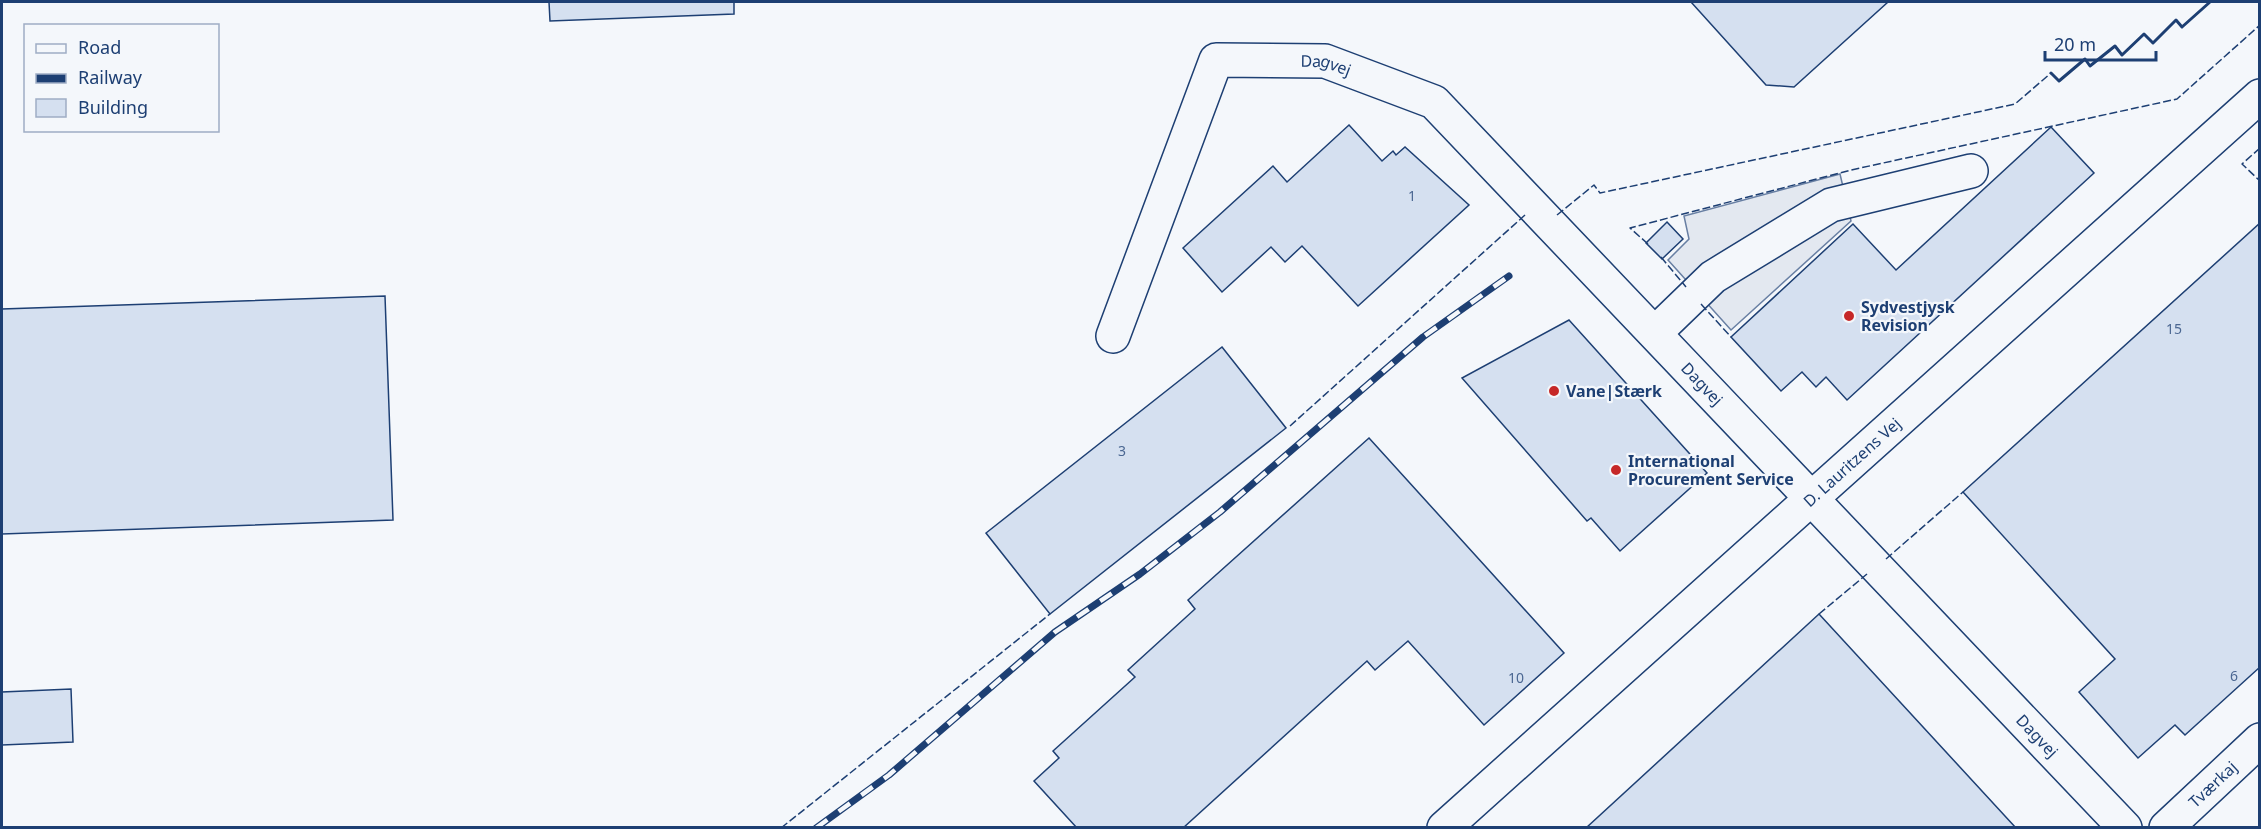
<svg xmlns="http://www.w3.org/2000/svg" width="2261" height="829" font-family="'Noto Sans',sans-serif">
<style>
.parking{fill:#e3e8f0;stroke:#687fa3;stroke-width:1.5}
.building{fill:#d5e0f0;stroke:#1d3f73;stroke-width:1.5}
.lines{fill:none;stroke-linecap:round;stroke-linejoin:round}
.minor-casing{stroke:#1d3f73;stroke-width:36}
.minor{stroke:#f4f7fb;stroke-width:33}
.rail-casing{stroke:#1d3f73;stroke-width:7}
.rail{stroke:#f4f7fb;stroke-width:4.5;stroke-dasharray:14;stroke-linecap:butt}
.fence{stroke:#1d3f73;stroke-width:1.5;stroke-dasharray:8 3;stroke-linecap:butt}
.wall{stroke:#1d3f73;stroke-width:3}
.poi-dot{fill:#c62828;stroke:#f4f7fb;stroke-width:2}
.labels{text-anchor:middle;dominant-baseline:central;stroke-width:4.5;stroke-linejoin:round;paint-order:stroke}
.number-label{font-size:14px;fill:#4b6792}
.street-label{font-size:16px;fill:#1d3f73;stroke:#f4f7fb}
.poi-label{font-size:16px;font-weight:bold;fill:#1d3f73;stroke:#f4f7fb;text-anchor:start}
</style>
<rect width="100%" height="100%" fill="#f4f7fb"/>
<!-- parking -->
<path class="parking" d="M1840,174l11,47 -120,109 -63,-70 21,-21 -5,-23z"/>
<!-- building -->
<g class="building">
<path d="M549,2h185v12l-184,7z"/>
<path d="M1691,2h197l-94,85 -28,-2z"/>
<path d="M1349,125l33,36 11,-10 3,4 9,-8 64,58 -111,101 -56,-60 -17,16 -14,-15 -49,45 -39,-44 90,-82 14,16z"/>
<path d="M2051,127l43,46 -247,227 -21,-23 -10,10 -14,-15 -21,19 -50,-54 122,-113 43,46z"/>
<path d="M1667,222l16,17 -21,20 -16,-16z"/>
<path d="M2260,223v444l-75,68 -10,-10 -37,33 -59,-66 36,-33 -152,-167z"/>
<path d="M385,296l8,224 -391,14v-225z"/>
<path d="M1569,320l138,153 -87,78 -29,-33 -4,3 -125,-143z"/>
<path d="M1222,347l64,81 -236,186 -64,-81z"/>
<path d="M1369,438l195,215 -80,72 -76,-84 -33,29 -8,-9 -184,167h-106l-43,-47 25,-23 -6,-7 82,-74 -7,-7 67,-61 -7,-9z"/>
<path d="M1819,614l197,214h-430z"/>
<path d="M71,689l2,53 -71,3v-53z"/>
</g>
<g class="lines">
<defs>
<g id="minor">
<path d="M1655,333l58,-56 118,-72 140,-34"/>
<path id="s1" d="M1113,336l103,-276 109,1 109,41 691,726"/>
<path id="s2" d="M1444,828l816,-732"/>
<path id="s3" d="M2166,828l94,-88"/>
</g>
</defs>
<!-- minor casing -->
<use href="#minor" class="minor-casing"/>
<!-- minor -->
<use href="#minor" class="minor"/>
<defs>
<path id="rail" d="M816,828l73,-53 166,-143 85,-58 80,-62 203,-175 86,-61"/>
</defs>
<!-- rail casing -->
<use href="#rail" class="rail-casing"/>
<!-- rail -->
<use href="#rail" class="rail"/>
<!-- fence -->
<g class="fence">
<path d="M2260,148l-18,16 18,17"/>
<path d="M1557,215l37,-30 6,8 415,-89 36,-31"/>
<path d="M1648,244l-18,-16 221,-58 326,-71 83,-74"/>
<path d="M1661,257l25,30"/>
<path d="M1701,304l30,33"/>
<path d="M1290,426l235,-211"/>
<path d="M1886,559l77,-67"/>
<path d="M1819,614l48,-40"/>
<path d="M781,828l269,-214"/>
</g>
<!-- wall -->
<path class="wall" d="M2051,73l8,8 26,-22 5,7 25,-20 7,9 22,-21 9,9 23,-23 6,7 28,-25"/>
</g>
<!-- markers -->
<g class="poi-dot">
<circle cx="1849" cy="316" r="6"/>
<circle cx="1554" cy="391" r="6"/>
<circle cx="1616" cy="470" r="6"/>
</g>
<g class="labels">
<!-- number labels -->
<g class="number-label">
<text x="1412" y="195">1</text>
<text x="2174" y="328">15</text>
<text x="1122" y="450">3</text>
<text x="2234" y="675">6</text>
<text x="1516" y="677">10</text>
</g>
<!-- street labels -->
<g class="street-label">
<text stroke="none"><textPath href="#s1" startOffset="405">Dagvej</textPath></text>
<text stroke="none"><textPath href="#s1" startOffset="909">Dagvej</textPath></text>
<text stroke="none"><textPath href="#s2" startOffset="548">D. Lauritzens Vej</textPath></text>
<text stroke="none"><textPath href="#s1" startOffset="1395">Dagvej</textPath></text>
<text stroke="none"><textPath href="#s3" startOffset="64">Tværkaj</textPath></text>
</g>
<!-- poi labels -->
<g class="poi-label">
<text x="1861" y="307">Sydvestjysk<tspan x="1861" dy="18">Revision</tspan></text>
<text x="1566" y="391">Vane|Stærk</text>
<text x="1628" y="461">International<tspan x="1628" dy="18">Procurement Service</tspan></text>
</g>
</g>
<!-- border -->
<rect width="2261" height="829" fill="none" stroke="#1d3f73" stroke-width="6"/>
<!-- legend -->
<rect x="24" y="24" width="195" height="108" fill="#f4f7fb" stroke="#9eadc5" stroke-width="1.5"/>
<rect x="36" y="44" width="30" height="9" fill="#f4f7fb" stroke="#9eadc5" stroke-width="1.5"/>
<text x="78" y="54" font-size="18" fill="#1d3f73">Road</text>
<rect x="36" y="74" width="30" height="9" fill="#1d3f73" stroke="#9eadc5" stroke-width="1.5"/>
<text x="78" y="84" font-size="18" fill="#1d3f73">Railway</text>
<rect x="36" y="99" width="30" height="18" fill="#d5e0f0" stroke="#9eadc5" stroke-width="1.5"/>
<text x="78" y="114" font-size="18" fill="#1d3f73">Building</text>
<!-- scale -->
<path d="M2045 51v9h111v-9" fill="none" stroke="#1d3f73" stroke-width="3"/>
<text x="2054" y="51" font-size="18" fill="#1d3f73" stroke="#f4f7fb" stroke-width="4.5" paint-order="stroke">20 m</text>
</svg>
